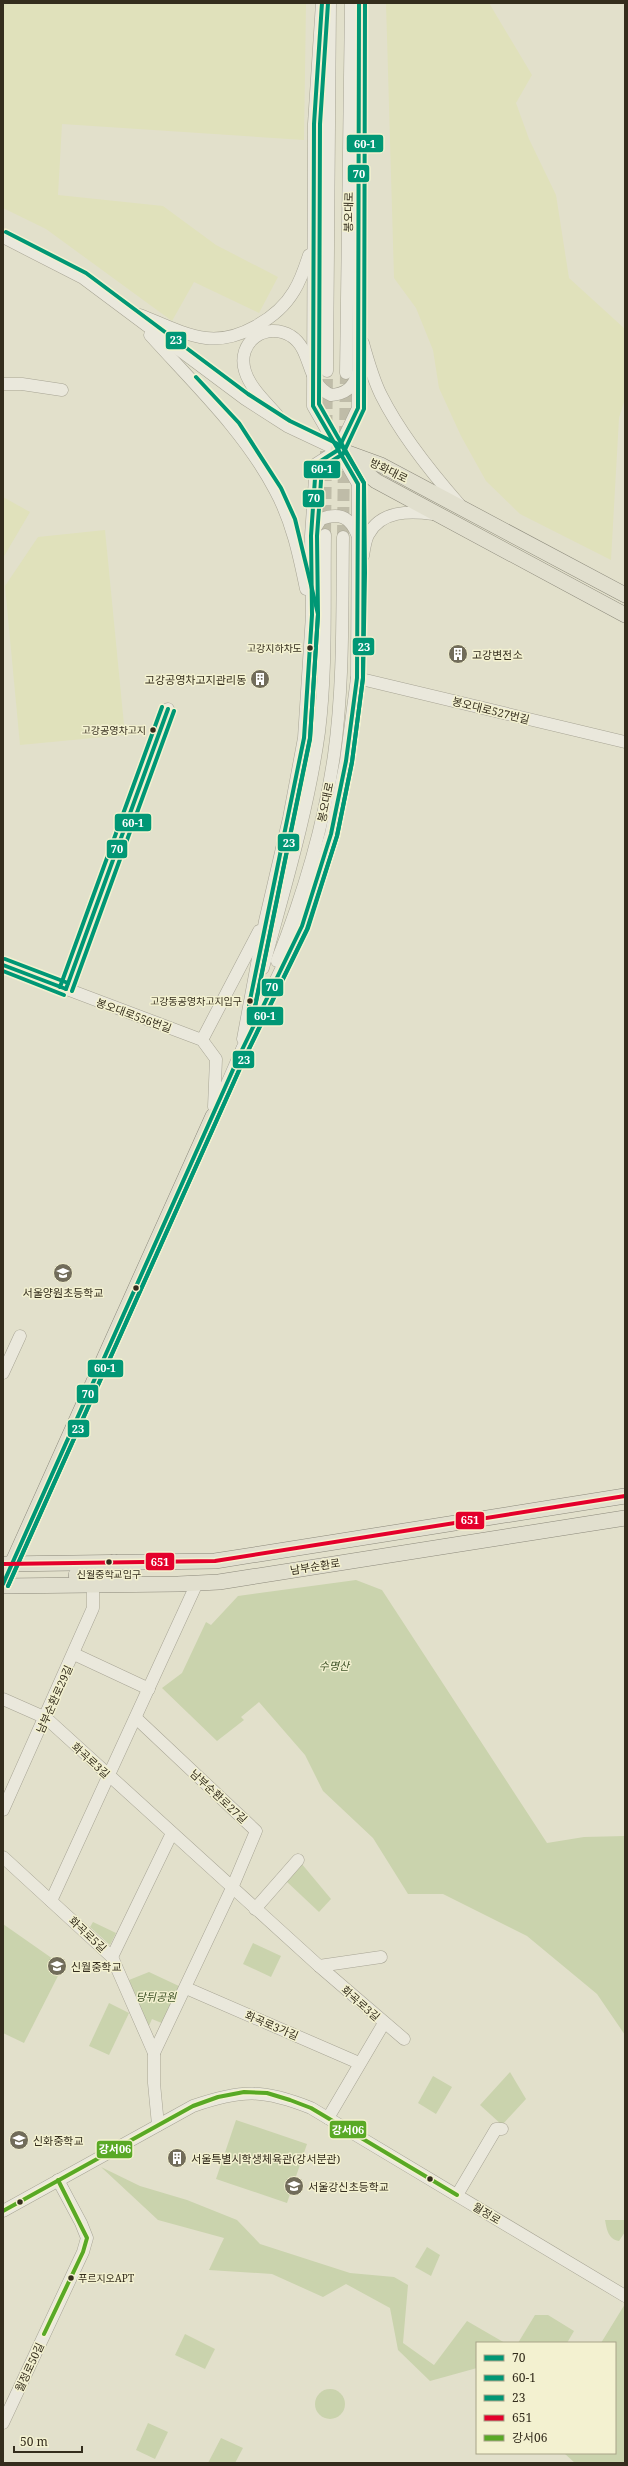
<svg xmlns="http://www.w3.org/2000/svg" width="628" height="2466" font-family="'Noto Serif','Noto Sans KR',serif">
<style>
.farmland{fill:#e0e1bb}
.green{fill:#cad3ad}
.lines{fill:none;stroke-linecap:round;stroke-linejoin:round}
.minor-tunnel{stroke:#bfbca8;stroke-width:12;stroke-dasharray:12 6;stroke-linecap:butt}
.minor-casing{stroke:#a7a494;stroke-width:13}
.major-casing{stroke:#8c897b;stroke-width:16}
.minor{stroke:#eae8dc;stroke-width:12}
.major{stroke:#e1dfce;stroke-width:15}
.bus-1-casing{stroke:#f3f1d0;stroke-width:7}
.bus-2-casing{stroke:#f3f1d0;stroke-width:7}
.bus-3-casing{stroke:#f3f1d0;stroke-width:7}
.bus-4-casing{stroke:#f3f1d0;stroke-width:7}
.bus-5-casing{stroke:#f3f1d0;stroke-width:7}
.bus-1{stroke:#009775;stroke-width:4}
.bus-2{stroke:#009775;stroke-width:4}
.bus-3{stroke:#009775;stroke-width:4}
.bus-4{stroke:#e4002b;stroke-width:4}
.bus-5{stroke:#59a925;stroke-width:4}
.bus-dot{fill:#342d1d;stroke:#f3f1d0;stroke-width:1.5}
.labels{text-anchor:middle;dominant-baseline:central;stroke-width:3;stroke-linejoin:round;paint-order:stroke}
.bus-label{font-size:10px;fill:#342d1d;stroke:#f3f1d0;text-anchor:end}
.street-label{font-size:11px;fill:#342d1d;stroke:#f3f1d0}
.poi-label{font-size:11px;fill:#342d1d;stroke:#f3f1d0;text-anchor:start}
.park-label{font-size:11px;font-style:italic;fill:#3b5024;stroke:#f3f1d0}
.line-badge{stroke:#f3f1d0;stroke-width:1.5}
.badge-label{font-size:11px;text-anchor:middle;font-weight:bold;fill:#fff}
</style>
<rect width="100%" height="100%" fill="#e2e0cb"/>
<!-- farmland -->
<g class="farmland">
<path d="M3,3h303l-2,137 -242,-16 -4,71 105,11 53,39 62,32 -19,36 -65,-31 -22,39 -126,-92 -43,-21z"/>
<path d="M386,3h103l43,72 -16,28 13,36 27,56 13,83 56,51v70l-6,19 -8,142 -91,-46 -34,-33 -25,-45 -22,-48 -6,-38 -17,-42 -22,-30z"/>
<path d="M3,497l27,15 -27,46z"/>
<path d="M105,530l20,205 -105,10 -15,-159 33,-49z"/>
</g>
<!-- green -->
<g class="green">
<path d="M356,1580l26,10 165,253 37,-6 41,-1v199l-28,-41 -70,-58 -84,-42h-35l-35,-56 -50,-47 -18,-36 -46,-53 -18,15 3,3 -27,21 -55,-53 20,-15 24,-51 5,3 27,-29z"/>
<path d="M301,1863l30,36 -12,13 -34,-32z"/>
<path d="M93,1922l23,11 -6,12 -20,-18z"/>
<path d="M3,1924l60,42 -39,77 -21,-10z"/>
<path d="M253,1943l28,13 -10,21 -28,-13z"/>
<path d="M149,1972l32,15 -17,37 -12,-5 -4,9 -19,-48z"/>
<path d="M109,2003l20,10 -20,42 -20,-9z"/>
<path d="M510,2072l16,27 -24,26 -22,-20z"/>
<path d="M433,2076l19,11 -16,27 -18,-11z"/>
<path d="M236,2120l71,24 -20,59 -71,-24z"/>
<path d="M101,2167l39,19 47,14 50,20 23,24 90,29 44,4 14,8 -5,58 31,22 33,-44 38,22h-28v25l-47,13 -32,-31 -8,-42 -44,-24 -23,13 -51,-23 -63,-4 15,-32 -66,-18z"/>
<path d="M605,2220h20v12l-6,9c-11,-2 -12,-11 -14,-21z"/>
<path d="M427,2247l13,8 -9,21 -16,-9z"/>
<path d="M625,2304v159h-50l-11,-10h51v-110h-14z"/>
<path d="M535,2315h13l26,16 -7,12h-49z"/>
<path d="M185,2334l30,15 -10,20 -30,-14z"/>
<circle cx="330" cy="2404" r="15"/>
<path d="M148,2423l20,9 -13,27 -19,-9z"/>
<path d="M221,2438l22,10 -8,15h-27z"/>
</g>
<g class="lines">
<!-- minor-tunnel -->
<g class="minor-tunnel">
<path d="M345,438l1,-65"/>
<path d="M325,535l2,-164"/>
<path d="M343,537l1,-81"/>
</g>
<defs>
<g id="minor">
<path d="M3,237l80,41 162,121 42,27 51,24"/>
<path d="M140,315c21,8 43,20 66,23 32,4 72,-20 88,-47 7,-11 11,-24 15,-36"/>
<path d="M150,335c44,49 94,96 125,155 17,31 24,65 31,99"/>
<path d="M363,343c5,18 10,36 18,52 20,40 49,76 78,109"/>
<path d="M327,371l3,-368"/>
<path d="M346,373l5,-370"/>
<path d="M3,384h19l40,6"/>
<path d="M277,415c-11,-13 -27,-27 -32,-44 -9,-29 21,-50 46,-35 22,14 14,47 40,59 14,-1 22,-7 26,-20"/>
<path d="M312,533l9,-14c18,-7 29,-2 36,15"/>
<path d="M363,556c1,-6 2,-15 5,-21 13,-25 42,-24 65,-21"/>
<path d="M357,678l268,64"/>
<path d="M277,961c26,-66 47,-136 57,-206 10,-72 8,-146 9,-218"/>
<path d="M3,965l199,75 14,19 -2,48"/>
<path d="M263,968c21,-78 45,-156 56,-236 8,-65 5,-132 6,-197"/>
<path d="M66,989l102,-280"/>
<path d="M243,1039l22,-118 24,-103 15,-80 8,-123 -1,-79 5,-72 22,-14 20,-42 1,-405"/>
<path d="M202,1040l57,-109"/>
<path d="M240,1054l62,-128 29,-92 15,-73 11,-83 1,-194 -45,-78 1,-282 8,-121"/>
<path d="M213,1116l30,-69"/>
<path d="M3,1373l17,-37"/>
<path d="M74,1654l75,35"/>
<path d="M3,1699l43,19 273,248 85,73"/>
<path d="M136,1718l120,113 -24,57 -78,165"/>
<path d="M3,1810l90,-202v-23"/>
<path d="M3,1857l109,100 42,96v30l4,42"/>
<path d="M51,1901l146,-318"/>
<path d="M255,1909l43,-49"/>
<path d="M112,1957l60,-124"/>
<path d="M319,1966l62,-9"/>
<path d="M186,1988l173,75"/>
<path d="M328,2118l56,-95"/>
<path d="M457,2195l39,-66h6"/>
<path d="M3,2211l190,-105c49,-17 70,-17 118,2l314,188"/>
<path d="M3,2423l80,-171 4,-14 -6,-15 -23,-43"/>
</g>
<g id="major">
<path d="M338,450l38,31 249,134"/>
<path d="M348,453l33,12 244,130"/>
<path d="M3,1564l212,-3 410,-65"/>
<path d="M76,1575c14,1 30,1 38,-13"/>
<path d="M3,1584l210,-468"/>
<path d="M3,1586l175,-2 41,-2 406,-64"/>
</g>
</defs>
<!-- minor casing -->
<use href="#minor" class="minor-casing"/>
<!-- major casing -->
<use href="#major" class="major-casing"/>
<!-- minor -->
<use href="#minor" class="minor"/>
<!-- major -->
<use href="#major" class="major"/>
<defs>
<g id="bus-1">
<path d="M3,965l63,24"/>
<path d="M66,989l102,-280"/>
<path d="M249,1005l55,-267 8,-123 -1,-79 5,-72 22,-14 20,-42 1,-405"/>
<path d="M3,1584l237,-530 62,-128 29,-92 15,-73 11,-83 1,-194 -45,-78 1,-282 8,-121"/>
</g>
<g id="bus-2">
<path d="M3,971l61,24"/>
<path d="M72,991l102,-280"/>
<path d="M255,1006l55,-268 8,-123 -1,-79 5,-69 21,-13 21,-45 1,-406"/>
<path d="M8,1586l237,-529 62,-128 30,-93 15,-74 11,-84 1,-195 -45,-79 1,-280 8,-121"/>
</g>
<g id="bus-3">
<path d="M6,232l80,41 162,121 42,27 52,25 22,37 1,90 -2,105 -11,84 -15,74 -29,92 -63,129 -237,529"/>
<path d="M196,377l43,46 42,65 14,31 23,95 -8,125 -55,268"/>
<path d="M5,959l63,24"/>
<path d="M60,987l102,-280"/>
</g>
<path id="bus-4" d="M3,1564l212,-3 410,-65"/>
<g id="bus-5">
<path d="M3,2211l190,-105 25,-9 26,-5 23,1 23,7 21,8 146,87"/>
<path d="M44,2334l39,-82 4,-14 -29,-58"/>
</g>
</defs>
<!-- bus-1 casing -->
<use href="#bus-1" class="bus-1-casing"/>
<!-- bus-2 casing -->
<use href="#bus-2" class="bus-2-casing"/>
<!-- bus-3 casing -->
<use href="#bus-3" class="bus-3-casing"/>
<!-- bus-4 casing -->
<use href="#bus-4" class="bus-4-casing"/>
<!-- bus-5 casing -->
<use href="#bus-5" class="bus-5-casing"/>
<!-- bus-1 -->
<use href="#bus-1" class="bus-1"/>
<!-- bus-2 -->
<use href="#bus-2" class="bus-2"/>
<!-- bus-3 -->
<use href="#bus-3" class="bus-3"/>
<!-- bus-4 -->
<use href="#bus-4" class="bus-4"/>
<!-- bus-5 -->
<use href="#bus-5" class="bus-5"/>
</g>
<!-- icons -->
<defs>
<symbol id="building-disc" viewBox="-11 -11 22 22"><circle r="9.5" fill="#716c5a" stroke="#f3f1d0"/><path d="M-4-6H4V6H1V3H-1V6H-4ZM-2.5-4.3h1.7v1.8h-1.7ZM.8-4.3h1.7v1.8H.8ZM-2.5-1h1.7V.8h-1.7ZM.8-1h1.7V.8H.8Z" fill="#fff"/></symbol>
<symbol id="school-disc" viewBox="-11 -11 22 22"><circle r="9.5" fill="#716c5a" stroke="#f3f1d0"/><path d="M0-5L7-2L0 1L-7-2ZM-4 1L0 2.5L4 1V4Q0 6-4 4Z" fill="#fff"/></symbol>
</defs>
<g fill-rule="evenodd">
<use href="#building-disc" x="447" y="643" width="22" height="22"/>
<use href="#building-disc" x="249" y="668" width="22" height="22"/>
<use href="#school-disc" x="52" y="1262" width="22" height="22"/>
<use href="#school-disc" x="46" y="1955" width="22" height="22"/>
<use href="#school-disc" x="8" y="2129" width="22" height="22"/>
<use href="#building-disc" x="166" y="2147" width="22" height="22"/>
<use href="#school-disc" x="283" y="2175" width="22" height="22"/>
</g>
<!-- markers -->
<g class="bus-dot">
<circle cx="310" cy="648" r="3.5"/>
<circle cx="153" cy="730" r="3.5"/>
<circle cx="250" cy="1001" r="3.5"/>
<circle cx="136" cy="1288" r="3.5"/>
<circle cx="109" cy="1562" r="3.5"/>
<circle cx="430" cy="2179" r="3.5"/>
<circle cx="20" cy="2202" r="3.5"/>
<circle cx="71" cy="2278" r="3.5"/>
</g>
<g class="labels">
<!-- bus labels -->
<g class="bus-label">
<text x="302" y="648">고강지하차도</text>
<text x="146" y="730">고강공영차고지</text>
<text x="242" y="1001">고강동공영차고지입구</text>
<text x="109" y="1574" text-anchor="middle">신월중학교입구</text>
<text x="78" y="2278" text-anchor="start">푸르지오APT</text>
</g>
<!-- street labels -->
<g class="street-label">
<text transform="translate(348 212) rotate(-89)">봉오대로</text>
<text transform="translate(389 470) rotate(26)">방화대로</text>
<text transform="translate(491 710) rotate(14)">봉오대로527번길</text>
<text transform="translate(325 802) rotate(-78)">봉오대로</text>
<text transform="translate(134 1015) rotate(20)">봉오대로556번길</text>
<text transform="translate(315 1566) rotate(-9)">남부순환로</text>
<text transform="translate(54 1699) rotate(-66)">남부순환로29길</text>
<text transform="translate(91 1760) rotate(42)">화곡로3길</text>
<text transform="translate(219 1796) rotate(43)">남부순환로27길</text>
<text transform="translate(88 1934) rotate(43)">화곡로5길</text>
<text transform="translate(361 2003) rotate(41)">화곡로3길</text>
<text transform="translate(272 2025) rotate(23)">화곡로3가길</text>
<text transform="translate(487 2213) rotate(31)">월정로</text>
<text transform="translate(29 2367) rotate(-65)">월정로50길</text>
</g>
<!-- poi labels -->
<g class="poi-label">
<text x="472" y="654">고강변전소</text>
<text x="246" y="679" text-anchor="end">고강공영차고지관리동</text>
<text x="63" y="1292" text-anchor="middle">서울양원초등학교</text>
<text x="71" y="1966">신월중학교</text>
<text x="33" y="2140">신화중학교</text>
<text x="191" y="2158">서울특별시학생체육관(강서분관)</text>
<text x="308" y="2186">서울강신초등학교</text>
</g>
<!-- park labels -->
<g class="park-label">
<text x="334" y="1665">수명산</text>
<text x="156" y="1996">당뒤공원</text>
</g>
</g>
<g class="line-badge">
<rect x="346" y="134" width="38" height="19" rx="4" fill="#009775"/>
<rect x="347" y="164" width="23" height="19" rx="4" fill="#009775"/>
<rect x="165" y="331" width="22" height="19" rx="4" fill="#009775"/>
<rect x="303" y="460" width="38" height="19" rx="4" fill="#009775"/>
<rect x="302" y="489" width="23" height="19" rx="4" fill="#009775"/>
<rect x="352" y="637" width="23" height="19" rx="4" fill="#009775"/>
<rect x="114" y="813" width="38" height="19" rx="4" fill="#009775"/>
<rect x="277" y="833" width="23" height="19" rx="4" fill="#009775"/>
<rect x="106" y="839" width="22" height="20" rx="4" fill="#009775"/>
<rect x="261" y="978" width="23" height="19" rx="4" fill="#009775"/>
<rect x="246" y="1006" width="38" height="20" rx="4" fill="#009775"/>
<rect x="232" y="1050" width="23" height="19" rx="4" fill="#009775"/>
<rect x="87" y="1359" width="37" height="19" rx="4" fill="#009775"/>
<rect x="76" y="1384" width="23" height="20" rx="4" fill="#009775"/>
<rect x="67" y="1419" width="23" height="19" rx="4" fill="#009775"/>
<rect x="455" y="1511" width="30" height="19" rx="4" fill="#e4002b"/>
<rect x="145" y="1552" width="30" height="19" rx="4" fill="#e4002b"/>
<rect x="329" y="2120" width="38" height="19" rx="4" fill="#59a925"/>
<rect x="96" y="2140" width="37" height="19" rx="4" fill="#59a925"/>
</g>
<g class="badge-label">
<text x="365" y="148">60-1</text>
<text x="359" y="178">70</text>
<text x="176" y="344">23</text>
<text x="322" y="473">60-1</text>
<text x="314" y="502">70</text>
<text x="364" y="651">23</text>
<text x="133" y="827">60-1</text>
<text x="289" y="847">23</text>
<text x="117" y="853">70</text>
<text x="272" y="991">70</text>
<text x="265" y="1020">60-1</text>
<text x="244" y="1064">23</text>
<text x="105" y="1372">60-1</text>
<text x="88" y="1398">70</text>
<text x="78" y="1433">23</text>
<text x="470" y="1524">651</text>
<text x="160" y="1566">651</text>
<text x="348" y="2134">강서06</text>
<text x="115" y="2153">강서06</text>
</g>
<!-- border -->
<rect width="628" height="2466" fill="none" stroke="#342d1d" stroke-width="8"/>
<!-- legend -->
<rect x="476" y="2342" width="140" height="112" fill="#f3f1d0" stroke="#a7a388"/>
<rect x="484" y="2355" width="20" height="6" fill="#009775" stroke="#a7a388"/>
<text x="512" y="2362" font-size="12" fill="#342d1d">70</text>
<rect x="484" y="2375" width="20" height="6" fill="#009775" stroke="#a7a388"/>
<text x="512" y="2382" font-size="12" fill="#342d1d">60-1</text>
<rect x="484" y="2395" width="20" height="6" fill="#009775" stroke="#a7a388"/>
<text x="512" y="2402" font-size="12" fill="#342d1d">23</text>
<rect x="484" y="2415" width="20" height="6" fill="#e4002b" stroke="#a7a388"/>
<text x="512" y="2422" font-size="12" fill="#342d1d">651</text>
<rect x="484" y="2435" width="20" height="6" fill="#59a925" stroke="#a7a388"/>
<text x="512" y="2442" font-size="12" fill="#342d1d">강서06</text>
<!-- scale -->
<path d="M14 2446v6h68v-6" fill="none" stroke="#342d1d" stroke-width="2"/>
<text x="20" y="2446" font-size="12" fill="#342d1d" stroke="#f3f1d0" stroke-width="3" paint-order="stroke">50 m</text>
</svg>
